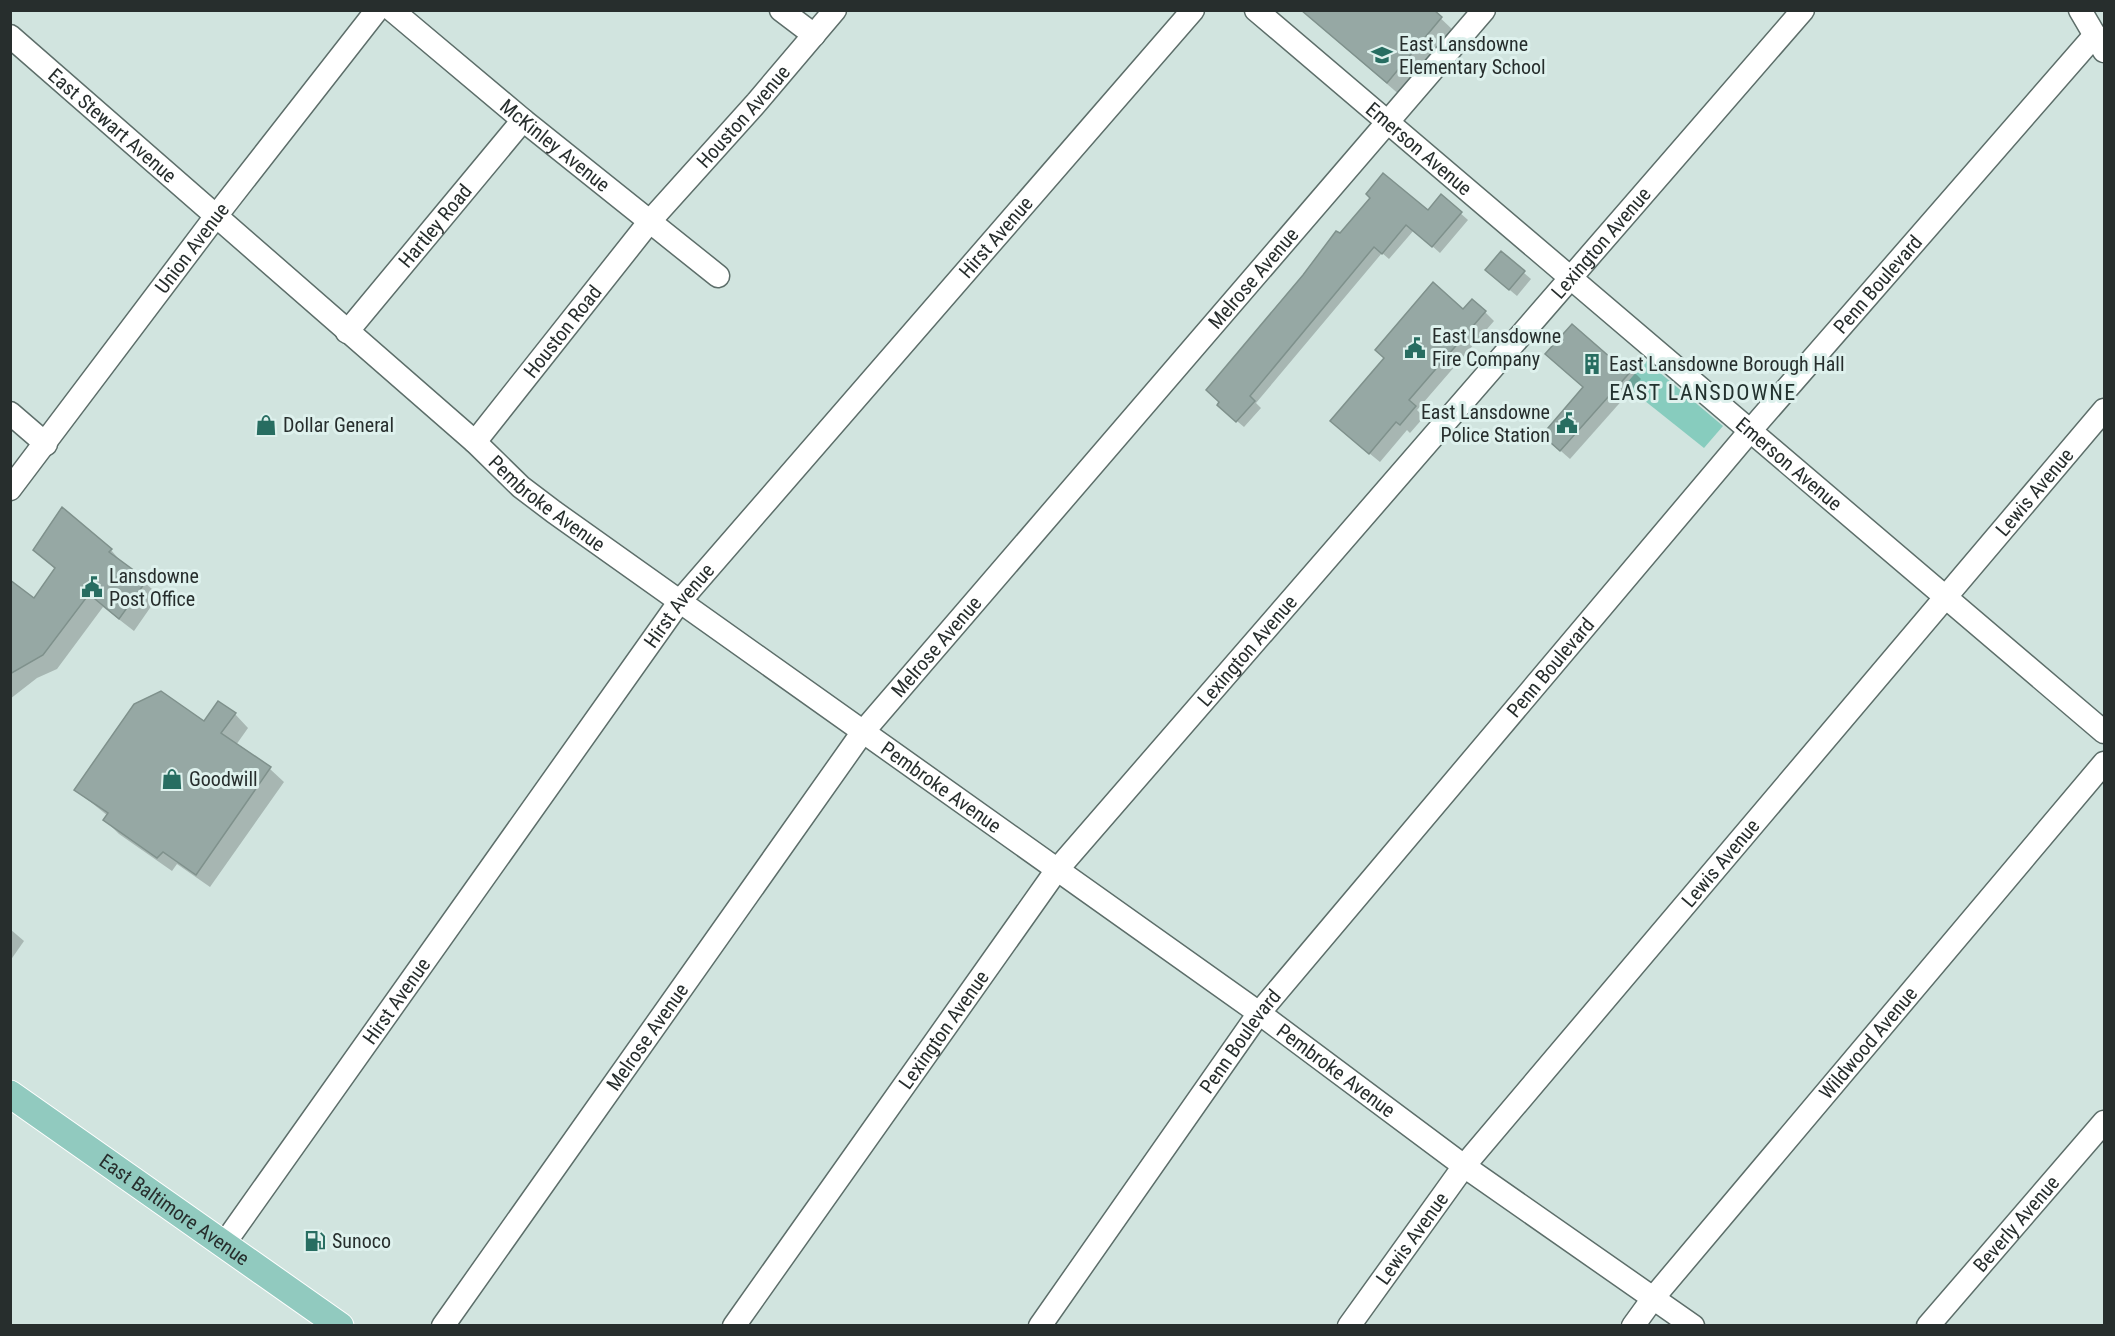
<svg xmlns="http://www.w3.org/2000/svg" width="2115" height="1336" font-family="'Roboto Condensed',sans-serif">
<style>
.green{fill:#87ccbe}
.shadow{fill:#0003}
.building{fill:#96a8a4;stroke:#7f918c;stroke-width:1.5}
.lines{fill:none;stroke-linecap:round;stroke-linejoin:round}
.minor-casing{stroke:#5d6e6a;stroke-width:25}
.major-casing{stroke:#fff;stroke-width:29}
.minor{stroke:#fff;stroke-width:22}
.major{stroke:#91cabf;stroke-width:27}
.labels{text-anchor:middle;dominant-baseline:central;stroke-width:6;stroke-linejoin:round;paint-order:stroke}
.poi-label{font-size:20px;fill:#272e2d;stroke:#def1ed;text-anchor:start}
.street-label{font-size:20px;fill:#272e2d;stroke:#def1ed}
.quarter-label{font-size:22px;letter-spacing:1.5px;fill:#22312e;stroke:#def1ed}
</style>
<rect width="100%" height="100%" fill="#d1e4df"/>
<!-- green -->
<path class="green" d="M1646,361l77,65 -19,22 -79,-63z"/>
<!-- shadow -->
<g class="shadow">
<path d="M1301,10h131l23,22 -54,64z"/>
<path d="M1441,196l27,24 -28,33 -26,-23 -25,29 -7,-6 -126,150 5,5 -17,19 -19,-16 115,-176 88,-23z"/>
<path d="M1501,253l30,26 -14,17 -24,-20z"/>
<path d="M1485,312l9,9 -77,89 7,7 -14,16 -3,-3 -27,32 -38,-31z"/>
<path d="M1611,361l21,9 9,9 -71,80 -17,-15 31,-57z"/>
<path d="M35,550h76l13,15 35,30 -25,36 -31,-24 -46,62 -20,9 -27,21v-117l24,18 22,-30z"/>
<path d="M235,714l13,14 -12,17 34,24 14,13 -74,105 -33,-23 -5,7 -53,-37 -14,-14 3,-4 -32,-26 128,-67z"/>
<path d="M10,929l14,12 -14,20z"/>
</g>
<!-- building -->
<g class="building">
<path d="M1301,10h133l8,7 -55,66z"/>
<path d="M1383,173l45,37 13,-16 21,18 -30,35 -26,-22 -24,29 -8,-7 -124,149 5,5 -19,21 -19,-17 2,-3 -13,-12 97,-115 33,-44 4,2 30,-35 -4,-4z"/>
<path d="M1501,251l24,20 -16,19 -24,-20z"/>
<path d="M1433,282l30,27 9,-10 14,12 -77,89 7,6 -16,19 -4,-3 -27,32 -39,-33 54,-63 -9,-8z"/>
<path d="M1572,324l39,34 4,-4 18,15 -73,82 -18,-16 41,-48 -38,-33z"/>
<path d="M62,507l50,42 -3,3 38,28 -28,39 -30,-25 -46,61 -33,19v-94l24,18 21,-30 -22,-18z"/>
<path d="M161,691l43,30 14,-20 18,12 -15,20 50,34 -75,108 -33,-23 -6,6 -54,-38 5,-7 -34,-23 60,-86z"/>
</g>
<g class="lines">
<defs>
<g id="minor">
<path id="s1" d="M392,10l131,110 195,156"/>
<path d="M781,10l33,25"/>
<path id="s2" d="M1256,10l848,722"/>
<path d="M2080,10l24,41"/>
<path id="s3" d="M10,36l465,406 46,45 33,25 705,501 205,153 229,160"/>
<path id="s4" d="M347,332l176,-212"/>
<path d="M10,413l36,31"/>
<path id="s5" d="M475,442l175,-221 107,-119 78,-92"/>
<path id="s6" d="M10,489l206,-273 161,-206"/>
<path id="s7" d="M224,1244l456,-643 513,-591"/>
<path id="s8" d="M443,1326l419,-593 622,-723"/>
<path id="s9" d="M734,1326l322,-455 747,-861"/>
<path id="s10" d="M1040,1326l219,-313 491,-582 345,-396"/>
<path id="s11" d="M1349,1326l115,-160 640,-756"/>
<path id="s12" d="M1633,1326l21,-29 450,-534"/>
<path id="s13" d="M1928,1326l176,-204"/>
</g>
<g id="major">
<path id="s14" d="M10,1094l330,232"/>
</g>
</defs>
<!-- minor casing -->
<use href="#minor" class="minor-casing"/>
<!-- major casing -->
<use href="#major" class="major-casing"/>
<!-- minor -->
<use href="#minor" class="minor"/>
<!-- major -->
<use href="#major" class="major"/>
</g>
<!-- icons -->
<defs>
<symbol id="school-bare" viewBox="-9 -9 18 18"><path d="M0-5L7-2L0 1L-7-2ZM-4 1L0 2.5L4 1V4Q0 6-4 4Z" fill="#276d61" stroke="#def1ed" stroke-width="2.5" paint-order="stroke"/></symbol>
<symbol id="civic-bare" viewBox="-9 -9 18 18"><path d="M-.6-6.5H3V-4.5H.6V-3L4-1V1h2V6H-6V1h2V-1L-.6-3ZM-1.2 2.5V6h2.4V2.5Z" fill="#276d61" stroke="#def1ed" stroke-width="2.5" paint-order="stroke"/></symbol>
<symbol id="building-bare" viewBox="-9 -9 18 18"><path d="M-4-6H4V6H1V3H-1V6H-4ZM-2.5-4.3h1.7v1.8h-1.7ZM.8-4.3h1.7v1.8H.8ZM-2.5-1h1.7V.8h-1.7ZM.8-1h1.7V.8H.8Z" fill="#276d61" stroke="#def1ed" stroke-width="2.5" paint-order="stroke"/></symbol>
<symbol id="shop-bare" viewBox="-9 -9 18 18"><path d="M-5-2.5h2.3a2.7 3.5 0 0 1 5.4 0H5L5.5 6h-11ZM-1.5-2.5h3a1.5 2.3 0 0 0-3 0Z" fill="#276d61" stroke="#def1ed" stroke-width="2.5" paint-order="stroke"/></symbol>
<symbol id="fuel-bare" viewBox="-9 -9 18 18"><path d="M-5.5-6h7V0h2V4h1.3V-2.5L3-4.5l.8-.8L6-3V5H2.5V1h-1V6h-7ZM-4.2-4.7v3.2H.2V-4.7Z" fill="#276d61" stroke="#def1ed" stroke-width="2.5" paint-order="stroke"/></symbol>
</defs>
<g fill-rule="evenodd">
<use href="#school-bare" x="1367" y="40" width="30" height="30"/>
<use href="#civic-bare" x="1400" y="333" width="30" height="30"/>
<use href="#building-bare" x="1577" y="349" width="30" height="30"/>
<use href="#civic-bare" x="1552" y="408" width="30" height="30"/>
<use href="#shop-bare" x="251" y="410" width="30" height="30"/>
<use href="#civic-bare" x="77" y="572" width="30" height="30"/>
<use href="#shop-bare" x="157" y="764" width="30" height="30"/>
<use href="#fuel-bare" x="300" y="1226" width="30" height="30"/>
</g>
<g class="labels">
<!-- poi labels -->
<g class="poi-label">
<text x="1399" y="44">East Lansdowne<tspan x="1399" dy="23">Elementary School</tspan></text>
<text x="1432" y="336">East Lansdowne<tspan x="1432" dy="23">Fire Company</tspan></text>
<text x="1609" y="364">East Lansdowne Borough Hall</text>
<text x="1550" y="412" text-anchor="end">East Lansdowne<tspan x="1550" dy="23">Police Station</tspan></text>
<text x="283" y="425">Dollar General</text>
<text x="109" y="576">Lansdowne<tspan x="109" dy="23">Post Office</tspan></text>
<text x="189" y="779">Goodwill</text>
<text x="332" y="1241">Sunoco</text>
</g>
<!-- street labels -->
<g class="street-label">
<text stroke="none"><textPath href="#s5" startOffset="422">Houston Avenue</textPath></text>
<text stroke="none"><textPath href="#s3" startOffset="136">East Stewart Avenue</textPath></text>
<text stroke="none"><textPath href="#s1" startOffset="212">McKinley Avenue</textPath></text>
<text stroke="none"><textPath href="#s2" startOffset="214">Emerson Avenue</textPath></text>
<text stroke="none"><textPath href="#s4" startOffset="138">Hartley Road</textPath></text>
<text stroke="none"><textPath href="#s7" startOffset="1270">Hirst Avenue</textPath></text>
<text stroke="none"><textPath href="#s9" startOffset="1389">Lexington Avenue</textPath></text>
<text stroke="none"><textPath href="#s6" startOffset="302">Union Avenue</textPath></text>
<text stroke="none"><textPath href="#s8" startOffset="1326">Melrose Avenue</textPath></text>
<text stroke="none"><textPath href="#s10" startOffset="1338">Penn Boulevard</textPath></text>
<text stroke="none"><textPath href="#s5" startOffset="141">Houston Road</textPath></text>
<text stroke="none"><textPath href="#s2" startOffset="700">Emerson Avenue</textPath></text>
<text stroke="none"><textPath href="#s11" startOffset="1080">Lewis Avenue</textPath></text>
<text stroke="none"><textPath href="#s3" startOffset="712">Pembroke Avenue</textPath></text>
<text stroke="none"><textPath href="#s7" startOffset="784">Hirst Avenue</textPath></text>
<text stroke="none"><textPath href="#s8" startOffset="840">Melrose Avenue</textPath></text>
<text stroke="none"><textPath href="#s9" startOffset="849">Lexington Avenue</textPath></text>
<text stroke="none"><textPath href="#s10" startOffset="834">Penn Boulevard</textPath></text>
<text stroke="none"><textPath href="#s3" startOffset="1198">Pembroke Avenue</textPath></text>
<text stroke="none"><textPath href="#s11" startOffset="594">Lewis Avenue</textPath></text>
<text stroke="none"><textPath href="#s7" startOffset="298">Hirst Avenue</textPath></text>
<text stroke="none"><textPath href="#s9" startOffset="363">Lexington Avenue</textPath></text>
<text stroke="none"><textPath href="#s8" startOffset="354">Melrose Avenue</textPath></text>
<text stroke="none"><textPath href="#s10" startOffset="348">Penn Boulevard</textPath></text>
<text stroke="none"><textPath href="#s12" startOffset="368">Wildwood Avenue</textPath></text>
<text stroke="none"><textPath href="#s3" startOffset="1684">Pembroke Avenue</textPath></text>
<text stroke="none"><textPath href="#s14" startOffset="201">East Baltimore Avenue</textPath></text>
<text stroke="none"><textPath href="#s13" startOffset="135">Beverly Avenue</textPath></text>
<text stroke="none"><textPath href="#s11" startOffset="108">Lewis Avenue</textPath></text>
</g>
<!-- quarter labels -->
<g class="quarter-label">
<text x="1703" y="392">EAST LANSDOWNE</text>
</g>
</g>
<!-- border -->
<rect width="2115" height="1336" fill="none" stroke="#272e2d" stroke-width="24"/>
</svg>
